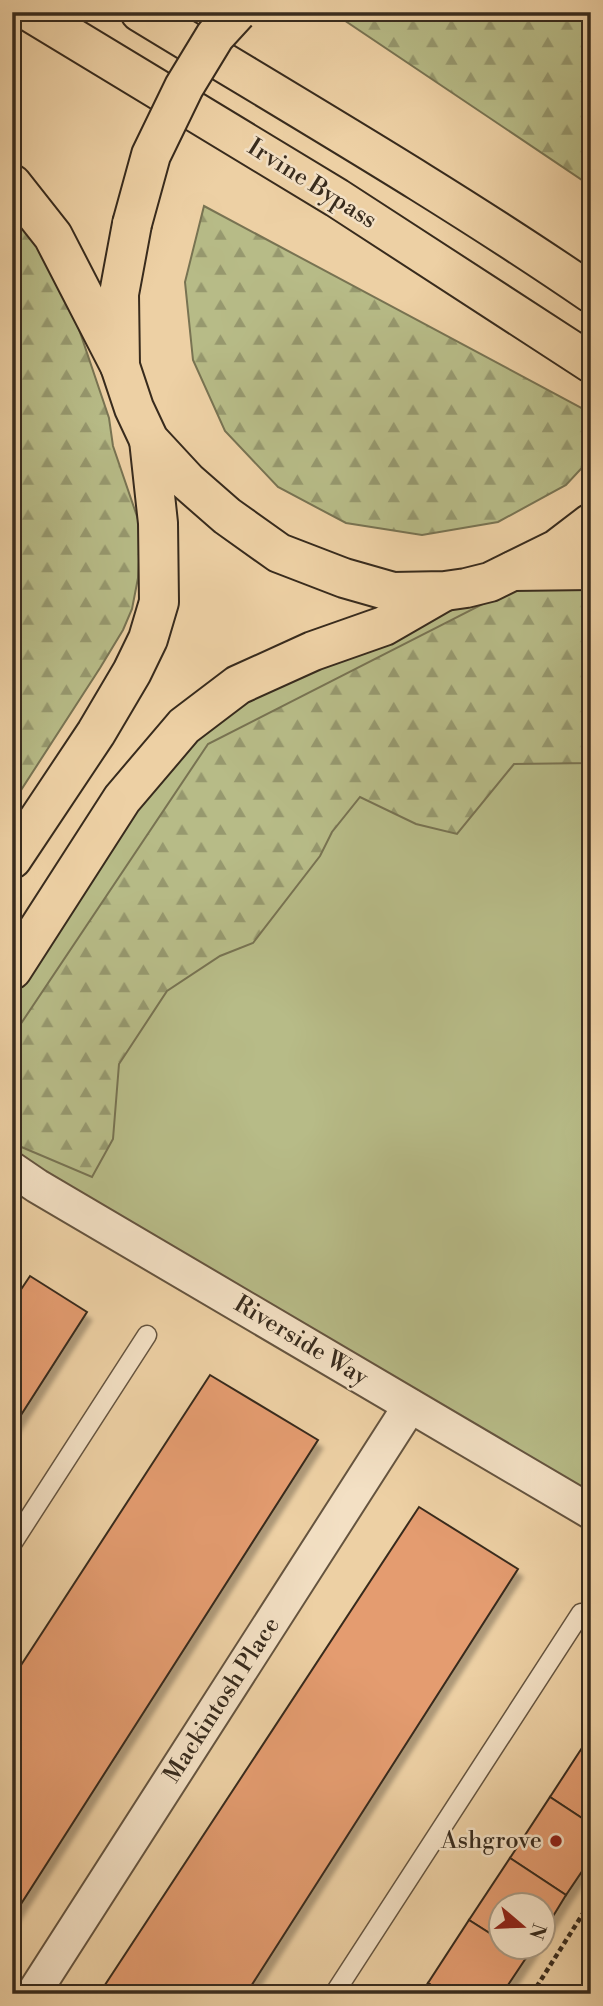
<svg xmlns="http://www.w3.org/2000/svg" width="603" height="2006" font-family="'Libre Bodoni',serif">
<style>
.grass{fill:#b7bb87;stroke:#787352;stroke-width:2}
.forest{fill:url(#forest-firs);stroke:#787352;stroke-width:2}
.building{fill:#e49c70;stroke:#382b1d;stroke-width:2;filter:url(#shadow)}
.lines{fill:none;stroke-linecap:round;stroke-linejoin:round}
.service-casing{stroke:#65543f;stroke-width:21}
.minor-casing{stroke:#65543f;stroke-width:37}
.primary-casing{stroke:#382b1d;stroke-width:42}
.trunk-casing{stroke:#382b1d;stroke-width:42}
.path{stroke:#382b1d;stroke-width:4.5;stroke-dasharray:5 3.5;stroke-linecap:butt}
.service{stroke:#f3e0c4;stroke-width:18}
.minor{stroke:#f3e0c4;stroke-width:33}
.primary{stroke:#edd0a4;stroke-width:38}
.trunk{stroke:#edd0a4;stroke-width:38}
.primary-bridge-casing{stroke:#382b1d;stroke-width:42;stroke-linecap:butt}
.primary-bridge{stroke:#edd0a4;stroke-width:38}
.poi-dot{fill:#8f2418;stroke:#f3e0c4;stroke-width:2.5}
.labels{text-anchor:middle;dominant-baseline:central;stroke-width:5;stroke-linejoin:round;paint-order:stroke}
.street-label{font-size:24px;fill:#382b1d;stroke:#f3e0c4}
.poi-label{font-size:24px;fill:#382b1d;stroke:#f3e0c4;text-anchor:end}
</style>
<defs>
<pattern id="forest-firs" width="22" height="20" patternUnits="userSpaceOnUse" patternTransform="scale(1.75)"><rect width="22" height="20" fill="#b7bb87"/><path d="M5 1l3.5 6h-7zM16 11l3.5 6h-7z" fill="#96986e"/></pattern>
<filter id="shadow"><feDropShadow dx="4.5" dy="8" stdDeviation="2" flood-color="#0004"/></filter>
</defs>
<rect width="100%" height="100%" fill="#edd0a4"/>
<filter id="stains"><feTurbulence type="fractalNoise" baseFrequency=".00286" numOctaves="4"/><feColorMatrix values="0 0 0 0 .2 0 0 0 0 .09 0 0 0 0 .02 0 0 0 .5 -.17"/></filter>
<radialGradient id="worn" r=".72"><stop offset=".6" stop-color="#630" stop-opacity="0"/><stop offset="1" stop-color="#630" stop-opacity=".3"/></radialGradient>
<!-- grass -->
<path class="grass" d="M564,571l27,6v934l-579,-356v-179l172,-250 200,-100z"/>
<!-- forest -->
<g class="forest">
<path d="M332,12h259v174z"/>
<path d="M12,189l52,96 45,133 4,28 28,82 -3,50 -6,31 -9,21 -23,38 -88,136z"/>
<path d="M204,206l387,207v45l-25,27 -68,37 -76,13 -76,-12 -68,-36 -53,-56 -32,-71 -8,-78z"/>
<path d="M524,583l67,2v178l-77,1 -57,70 -41,-10 -56,-27 -28,35 -12,24 -67,87 -33,13 -53,35 -48,73 -6,75 -21,38 -80,-34v-106l196,-293z"/>
</g>
<!-- building -->
<g class="building">
<path d="M30,1276l57,36 -75,117v-126z"/>
<path d="M210,1375l108,65 -306,478v-239z"/>
<path d="M419,1507l99,62 -272,425h-147z"/>
<path d="M591,1734v90l-41,-27z"/>
<path d="M550,1797l41,27v34l-25,37 -56,-37z"/>
<path d="M510,1858l56,37 -22,36v-27h-42v37l-33,-21z"/>
<path d="M469,1920l33,21v5h7l17,12 -24,36h-57l-17,-11z"/>
<path d="M509,1946h25l-8,12z"/>
<path d="M428,1983l17,11h-24z"/>
</g>
<g class="lines">
<defs>
<g id="service">
<path d="M12,1544l135,-209"/>
<path d="M334,1994l247,-381"/>
</g>
<g id="minor">
<path d="M12,1169l25,17 554,326"/>
<path d="M33,1994l377,-588"/>
</g>
<g id="primary">
<path d="M132,224l-13,70 1,72 14,42 15,32 38,41 40,35 52,37 65,25 49,14 52,-1 21,-3 24,-6 67,-33 34,-26"/>
<path d="M12,859l84,-126 36,-61 16,-33 11,-37 -1,-79 -9,-83"/>
<path d="M12,970l110,-171 62,-73 54,-41 75,-34 71,-25 59,-34"/>
</g>
<g id="trunk">
<path d="M30,12l307,186 254,165"/>
<path d="M140,12c151,92 305,181 451,281"/>
<path d="M12,184l41,52 67,130"/>
<path d="M513,571l78,-1"/>
</g>
</defs>
<!-- service casing -->
<use href="#service" class="service-casing"/>
<!-- minor casing -->
<use href="#minor" class="minor-casing"/>
<!-- primary casing -->
<use href="#primary" class="primary-casing"/>
<!-- trunk casing -->
<use href="#trunk" class="trunk-casing"/>
<!-- path -->
<path class="path" d="M532,1994l59,-93"/>
<!-- service -->
<use href="#service" class="service"/>
<!-- minor -->
<use href="#minor" class="minor"/>
<!-- primary -->
<use href="#primary" class="primary"/>
<!-- trunk -->
<use href="#trunk" class="trunk"/>
<defs>
<path id="primary-bridge" d="M132,224l19,-69 33,-68 31,-51 22,-24"/>
</defs>
<!-- primary-bridge casing -->
<use href="#primary-bridge" class="primary-bridge-casing"/>
<!-- primary-bridge -->
<use href="#primary-bridge" class="primary-bridge"/>
</g>
<!-- markers -->
<circle class="poi-dot" cx="556" cy="1841" r="7"/>
<g class="labels">
<!-- street labels -->
<g class="street-label">
<text transform="translate(312 184) rotate(32)">Irvine Bypass</text>
<text transform="translate(301 1341) rotate(31)">Riverside Way</text>
<text transform="translate(222 1700) rotate(-57)">Mackintosh Place</text>
</g>
<!-- poi labels -->
<g class="poi-label">
<text x="542" y="1841">Ashgrove</text>
</g>
</g>
<!-- margin -->
<rect width="603" height="2006" fill="none" stroke="#edd0a4" stroke-width="42"/>
<rect x="14" y="14" width="575" height="1978" fill="none" stroke="#382b1d" stroke-width="3.5"/>
<rect x="21" y="21" width="561" height="1964" fill="none" stroke="#382b1d" stroke-width="2"/>
<!-- north arrow -->
<g transform="translate(522 1926) rotate(109)"><circle r="33" fill="#f3e0c4" stroke="#a89881" stroke-width="2"/>
<path d="M0-5L12 26L0 18L-12 26Z" fill="#8f2418"/>
<text y="-10" font-size="19" font-weight="bold" text-anchor="middle" fill="#382b1d">N</text>
</g>
<rect width="100%" height="100%" filter="url(#stains)"/>
<rect width="100%" height="100%" fill="url(#worn)"/>
</svg>
